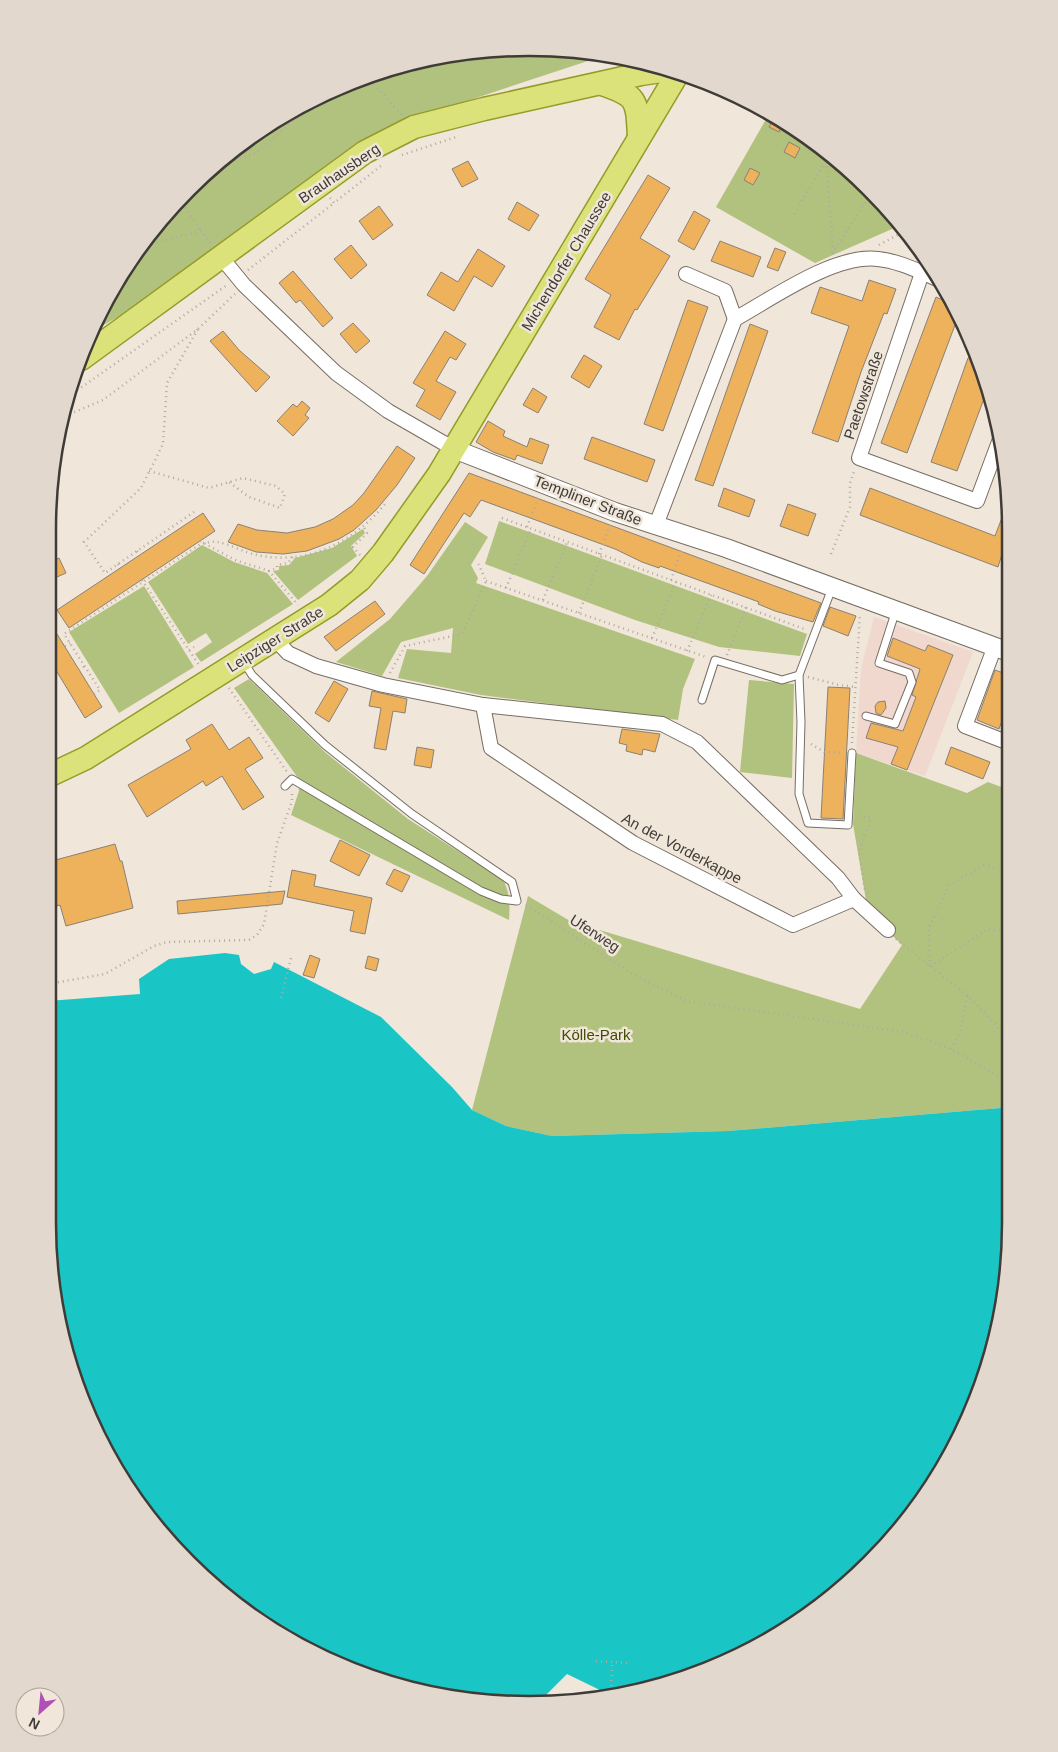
<svg xmlns="http://www.w3.org/2000/svg" width="1058" height="1752" font-family="Helvetica,sans-serif">
<style>
.commercial{fill:#f0d8ce}
.green{fill:#b1c27e}
.water{fill:#1ac5c6}
.building{fill:#eeb15c;stroke:#8a8176}
.lines{fill:none;stroke-linecap:round;stroke-linejoin:round}
.service-casing{stroke:#776e63;stroke-width:9}
.minor-casing{stroke:#776e63;stroke-width:16}
.tertiary-casing{stroke:#776e63;stroke-width:20}
.primary-casing{stroke:#959b27;stroke-width:25}
.path{stroke:#b1a9a0;stroke-width:2.5;stroke-dasharray:1 4;stroke-linecap:butt}
.service{stroke:#fff;stroke-width:7}
.minor{stroke:#fff;stroke-width:14}
.tertiary{stroke:#fff;stroke-width:18}
.primary{stroke:#dbe279;stroke-width:22}
.labels{text-anchor:middle;dominant-baseline:central;stroke-width:5;stroke-linejoin:round;paint-order:stroke}
.street-label{font-size:15px;fill:#3f3b37;stroke:#f0e6da}
.park-label{font-size:15px;fill:#404d01;stroke:#f0e6da}
.rim{fill:none;stroke:#3f3b37;stroke-width:2.5}
</style>
<rect width="100%" height="100%" fill="#f0e6da"/>
<!-- commercial -->
<path class="commercial" d="M874,617l99,35 -48,124 -69,-23 5,-84z"/>
<!-- green -->
<g class="green">
<path d="M529,48l77,7 -221,73 -262,186 -28,16 34,-69 60,-73 73,-60 83,-44 90,-27z"/>
<path d="M769,114l28,15 94,82 10,14 -86,38 -99,-56z"/>
<path d="M499,521l308,113 -7,22 -81,-9 -84,-27 -150,-56z"/>
<path d="M465,522l23,15 -17,28 7,13 -2,5 219,76 -12,30 -5,31 -197,-25 -83,-17 9,-29 44,4 2,-25 -52,14 -19,34 -46,-14 54,-43 37,-43z"/>
<path d="M363,529l2,4 -14,13 6,10 -59,44 -25,-29 6,-1v-4l10,-1 6,-7 37,-10z"/>
<path d="M202,545l32,17 33,11 26,31 -92,58 -6,-8 17,-12 -6,-9 -18,11 -40,-62z"/>
<path d="M144,586l50,81 -75,46 -50,-81z"/>
<path d="M249,679l77,74 82,66 95,61c7,12 7,26 6,40l-218,-105 8,-24 -1,-13 -64,-90z"/>
<path d="M749,680l45,4 -2,94 -52,-6z"/>
<path d="M856,753l111,40 21,-11 21,8v319l-9,-1 -272,23 -176,5 -46,-10 -34,-16 56,-214 42,25 290,88 42,-64 -34,-33 -15,-88z"/>
</g>
<!-- water -->
<path class="water" d="M225,953l14,2 2,9 13,10 17,-5 3,-7 107,55 71,70 20,23 34,16 46,10 176,-5 272,-23 9,1v146l-24,123 -56,113 -107,114 -138,74 -80,13 -37,-18 -29,29 -9,1 -155,-25 -138,-74 -89,-89 -74,-139 -25,-154v-222l92,-7 -1,-15 30,-20z"/>
<!-- building -->
<g class="building">
<path d="M775,117l9,5 -5,10 -10,-5z"/>
<path d="M789,142l11,6 -5,10 -11,-6z"/>
<path d="M468,161l10,18 -16,8 -10,-18z"/>
<path d="M750,168l10,5 -7,12 -9,-5z"/>
<path d="M648,175l22,13 -30,50 30,18 -33,54 -2,-1 -16,31 -25,-13 17,-32 -26,-16z"/>
<path d="M517,202l22,13 -10,16 -21,-12z"/>
<path d="M379,206l14,19 -20,15 -14,-19z"/>
<path d="M694,211l16,9 -16,30 -16,-9z"/>
<path d="M720,241l41,16 -8,20 -42,-16z"/>
<path d="M351,245l16,20 -16,14 -17,-20z"/>
<path d="M775,248l11,4 -8,19 -11,-4z"/>
<path d="M478,249l27,17 -13,21 -18,-11 -20,35 -27,-16 14,-23 17,10z"/>
<path d="M293,271l40,47 -10,9 -23,-27 -4,3 -17,-20z"/>
<path d="M869,280l27,9 -9,25 -3,-1 -23,59 -23,70 -26,-9 37,-107 -38,-13 9,-26 42,14z"/>
<path d="M936,297l16,7 6,13 -51,136 -26,-10z"/>
<path d="M688,300l20,7 -45,124 -19,-7z"/>
<path d="M353,323l17,18 -14,12 -16,-19z"/>
<path d="M750,324l18,7 -55,155 -18,-6z"/>
<path d="M223,331l16,19 31,27 -14,15 -46,-51z"/>
<path d="M445,331l21,13 -10,16 -6,-3 -14,24 20,11 -16,28 -24,-14 9,-16 -12,-7z"/>
<path d="M584,355l18,11 -13,22 -18,-11z"/>
<path d="M968,358l8,3 12,27 -31,83 -26,-9z"/>
<path d="M533,388l14,9 -9,16 -15,-8z"/>
<path d="M302,401l8,7 -5,7 4,3 -16,18 -16,-15 16,-17 4,3z"/>
<path d="M488,421l17,10 -2,5 24,11 3,-9 19,7 -7,19 -25,-9 -2,5 -22,-8 -17,-10z"/>
<path d="M592,437l63,23 -8,22 -63,-23z"/>
<path d="M397,446l18,12 -18,27 -21,25 -22,20 -15,9 -32,12 -24,3 -27,-2 -28,-10 10,-18 19,6 30,3 28,-6 18,-8 20,-14 11,-12z"/>
<path d="M469,473l352,130 -8,19 -38,-11 -17,-7 1,-2 -99,-36 -1,2 -17,-6 -27,-13 -134,-49 -11,17 -6,-4 -40,61 -14,-9z"/>
<path d="M724,488l31,12 -6,17 -31,-11z"/>
<path d="M870,488l125,48 14,-37v33l-11,35 -138,-52z"/>
<path d="M788,504l28,10 -8,22 -28,-10z"/>
<path d="M203,513l12,18 -146,97 -12,-18z"/>
<path d="M59,558l7,15 -18,8v-18z"/>
<path d="M375,601l10,13 -49,37 -12,-14z"/>
<path d="M830,607l26,9 -8,20 -25,-10z"/>
<path d="M57,634l45,73 -17,11 -37,-61v-17z"/>
<path d="M893,638l32,13 3,-6 25,10 -46,115 -16,-6 7,-17 -32,-9 5,-15 32,8 13,-34 -4,-2 8,-26 -33,-13z"/>
<path d="M995,670l14,5v26l-10,28 -22,-9z"/>
<path d="M334,681l14,8 -19,33 -14,-9z"/>
<path d="M828,687l22,1 -7,131 -22,-1z"/>
<path d="M372,691l35,8 -2,14 -12,-2 -7,39 -12,-2 7,-40 -12,-2z"/>
<path d="M885,701l1,7 -5,7 -5,-2 -1,-7 3,-4z"/>
<path d="M212,724l17,26 20,-13 14,21 -18,11 19,28 -21,13 -21,-34 -16,10 -3,-5 -56,36 -19,-32 63,-36 -5,-9z"/>
<path d="M622,729l38,5 -5,18 -12,-3 -1,6 -16,-4 1,-6 -8,-2z"/>
<path d="M417,747l17,3 -3,18 -17,-3z"/>
<path d="M951,747l39,15 -7,17 -38,-15z"/>
<path d="M340,840l30,15 -11,21 -29,-15z"/>
<path d="M115,844l5,17h2l11,47 -67,18 -6,-21 -3,1 -9,-44z"/>
<path d="M394,869l16,7 -8,16 -16,-8z"/>
<path d="M292,870l24,5 -2,11 58,12 -7,36 -15,-3 4,-20 -67,-14z"/>
<path d="M285,891l-3,13 -104,10 -1,-13z"/>
<path d="M310,955l10,4 -6,19 -11,-3z"/>
<path d="M368,956l11,3 -3,12 -11,-3z"/>
</g>
<g class="lines">
<defs>
<g id="service">
<path d="M832,588l-33,87 2,47 -2,72 9,29 40,2 4,-72"/>
<path d="M243,661l9,14 73,70 87,69 100,68 5,19 -16,-2 -20,-8 -189,-112 -7,7"/>
<path d="M702,700l13,-40 67,20 17,-5"/>
<path d="M866,716l29,8 17,-42 -3,-9 -30,-10 17,-53"/>
</g>
<g id="minor">
<path d="M221,257l23,28 92,88 52,38 66,38"/>
<path d="M922,273l-63,185 118,43 23,-62"/>
<path d="M686,274l39,17 10,28"/>
<path d="M656,525l79,-206c38,-21 99,-65 143,-60 21,2 42,13 62,21"/>
<path d="M276,640l12,13 28,13 67,19 100,20 179,19 35,18 141,136 16,21 34,31"/>
<path d="M995,646l-30,80 44,17"/>
<path d="M483,705l8,43 142,95 160,82 61,-26"/>
</g>
<path id="tertiary" d="M454,449l161,63 111,36 283,104"/>
<g id="primary">
<path d="M602,84c36,12 35,16 37,53"/>
<path d="M81,359l284,-207 49,-25 70,-18 157,-35 27,-4"/>
<path d="M48,776l38,-18 243,-153 31,-25 23,-27 56,-79 239,-401"/>
</g>
</defs>
<!-- service casing -->
<use href="#service" class="service-casing"/>
<!-- minor casing -->
<use href="#minor" class="minor-casing"/>
<!-- tertiary casing -->
<use href="#tertiary" class="tertiary-casing"/>
<!-- primary casing -->
<use href="#primary" class="primary-casing"/>
<!-- path -->
<g class="path">
<path d="M367,77l35,38"/>
<path d="M402,155l57,-19"/>
<path d="M828,157l-2,3 7,89"/>
<path d="M183,196h5l32,-30 36,-13 42,-37 46,-31 107,-26"/>
<path d="M330,198l4,5 48,-38"/>
<path d="M180,199l21,32"/>
<path d="M794,214l31,-52"/>
<path d="M879,245l26,-14"/>
<path d="M142,246l59,-15 10,13"/>
<path d="M832,253l39,-59"/>
<path d="M248,270l86,-67"/>
<path d="M69,396l158,-111"/>
<path d="M65,416l38,-16 95,-71 37,-35"/>
<path d="M149,471l60,17 34,-10 33,8 9,8 -5,14 -31,-11 -20,-15"/>
<path d="M194,512l-89,61 -21,-31 57,-54 22,-44 4,-61 31,-54"/>
<path d="M502,518l305,112"/>
<path d="M527,527l11,-29"/>
<path d="M200,541l35,19 34,11"/>
<path d="M137,551l3,5"/>
<path d="M599,554l11,-29"/>
<path d="M831,554l19,-47v-24l5,-14"/>
<path d="M360,555l-7,-8 14,-14 -3,-6"/>
<path d="M293,557l-5,6 -11,2v3l-8,3 29,34"/>
<path d="M118,564l3,5"/>
<path d="M142,580l57,85"/>
<path d="M671,580l11,-32"/>
<path d="M486,581l220,76"/>
<path d="M506,588l25,-59"/>
<path d="M543,600l24,-58"/>
<path d="M579,613l23,-58"/>
<path d="M652,638l24,-56"/>
<path d="M65,646l5,-3"/>
<path d="M189,650l5,-3"/>
<path d="M687,651l24,-56"/>
<path d="M727,655l19,-48"/>
<path d="M79,670l6,-4"/>
<path d="M390,673l15,-27 57,-12 24,-53 -8,-18"/>
<path d="M808,677l31,8 16,2"/>
<path d="M229,688l58,84"/>
<path d="M94,694l6,-4 -36,-56 138,-91c5,0 11,-2 15,-1 10,1 28,11 40,13 50,11 97,-13 128,-51l-2,-2"/>
<path d="M852,743l8,-129"/>
<path d="M811,744l13,8 19,1"/>
<path d="M859,816l12,2 -12,33 6,40"/>
<path d="M526,905l110,71 50,25 218,31 47,17 58,33"/>
<path d="M896,939l71,56 28,29 14,20"/>
<path d="M930,966l-1,-38 20,-43 35,-20 25,8"/>
<path d="M930,966l58,-37 21,3"/>
<path d="M48,984l57,-10 49,-28 13,-4 82,-2 8,-5 7,-11 13,-81 15,-42v-8"/>
<path d="M281,998l10,-40"/>
<path d="M951,1049l9,-17 7,-36"/>
<path d="M596,1661l31,2"/>
<path d="M611,1691l1,-29"/>
</g>
<!-- service -->
<use href="#service" class="service"/>
<!-- minor -->
<use href="#minor" class="minor"/>
<!-- tertiary -->
<use href="#tertiary" class="tertiary"/>
<!-- primary -->
<use href="#primary" class="primary"/>
</g>
<g class="labels">
<!-- street labels -->
<g class="street-label">
<text transform="translate(339 173) rotate(-34)">Brauhausberg</text>
<text transform="translate(566 261) rotate(-59)">Michendorfer Chaussee</text>
<text transform="translate(863 395) rotate(-71)">Paetowstraße</text>
<text transform="translate(588 500) rotate(21)">Templiner Straße</text>
<text transform="translate(275 639) rotate(-32)">Leipziger Straße</text>
<text transform="translate(682 848) rotate(28)">An der Vorderkappe</text>
<text transform="translate(595 933) rotate(33)">Uferweg</text>
</g>
<!-- park labels -->
<g class="park-label">
<text x="596" y="1034">Kölle-Park</text>
</g>
</g>
<!-- crop -->
<path d="M0 0H1058V1752H0ZM529 56H529A473 473 0 0 1 1002 529V1223A473 473 0 0 1 529 1696H529A473 473 0 0 1 56 1223V529A473 473 0 0 1 529 56Z" fill="#e2d8cd" fill-rule="evenodd"/>
<path class="rim" d="M529 56H529A473 473 0 0 1 1002 529V1223A473 473 0 0 1 529 1696H529A473 473 0 0 1 56 1223V529A473 473 0 0 1 529 56Z"/>
<!-- north arrow -->
<g transform="translate(40 1712) rotate(207)"><circle r="24" fill="#f0e6da" stroke="#a9a299"/>
<path d="M0-4L9 19L0 12L-9 19Z" fill="#b24fb6"/>
<text y="-8" font-size="14" font-weight="bold" text-anchor="middle" fill="#3f3b37">N</text>
</g>
</svg>
